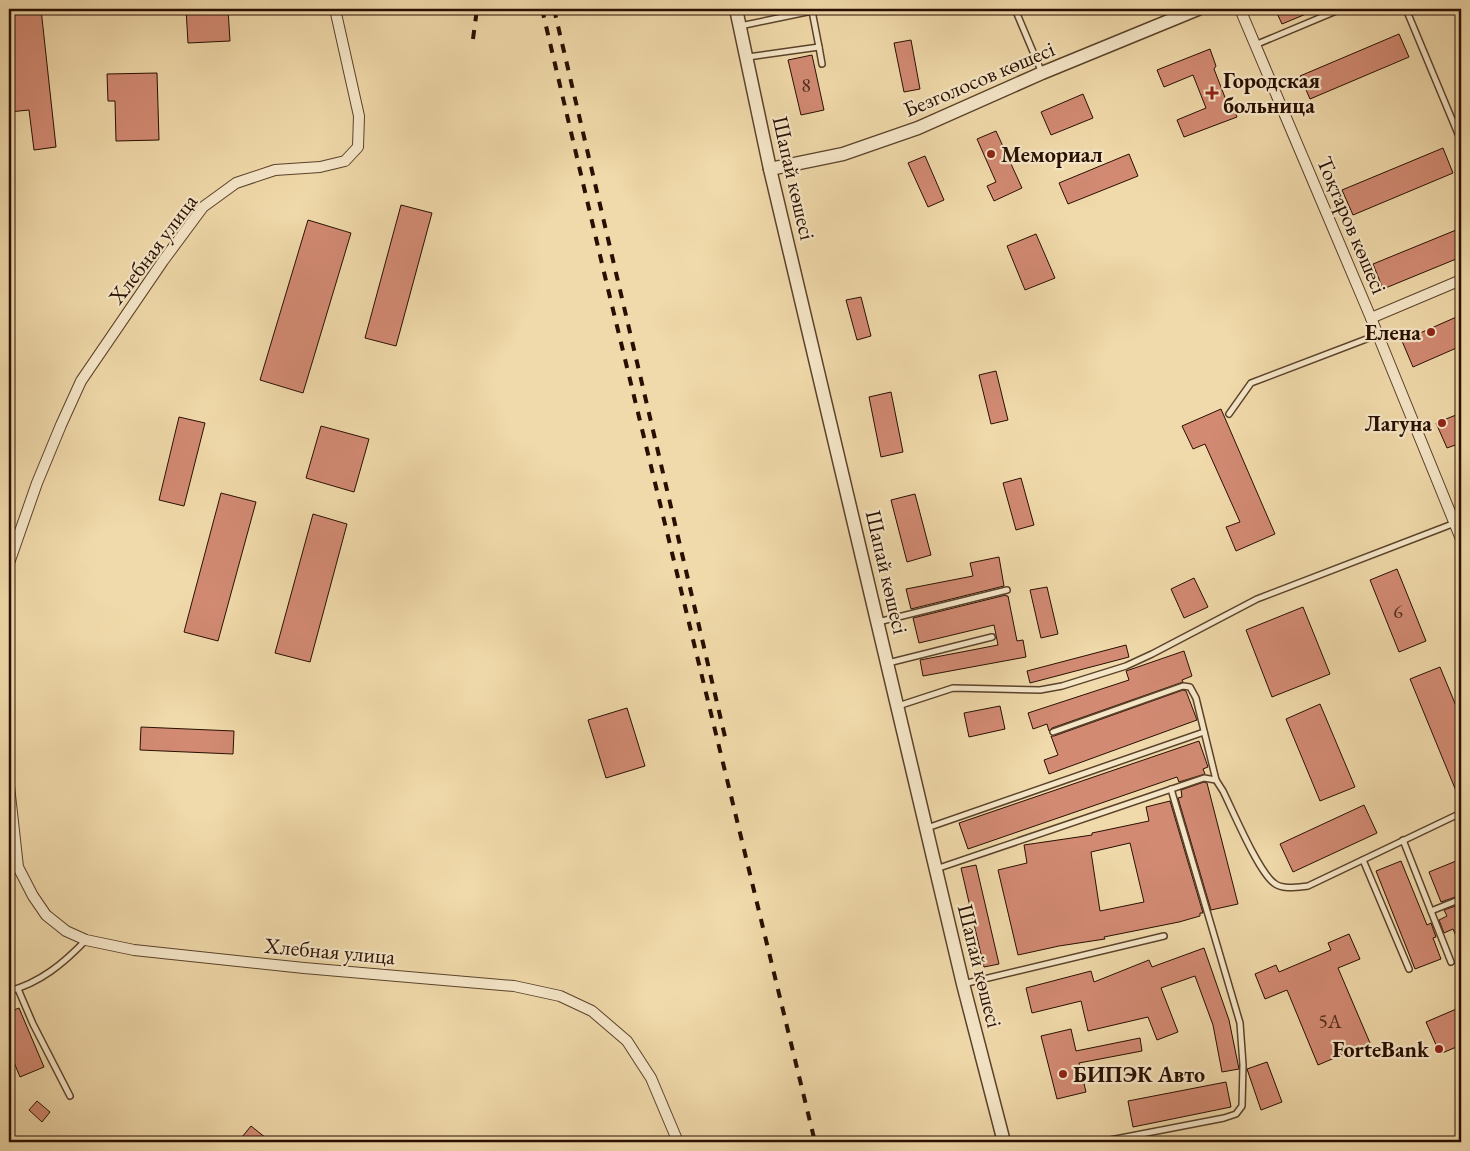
<svg xmlns="http://www.w3.org/2000/svg" width="1470" height="1151" font-family="'EB Garamond',serif">
<style>
.building{fill:#d28a73;stroke:#280f00;fill-rule:evenodd}
.lines{fill:none;stroke-linecap:round;stroke-linejoin:round}
.service-casing{stroke:#5a422a;stroke-width:8}
.minor-casing{stroke:#5a422a;stroke-width:12}
.tertiary-casing{stroke:#5a422a;stroke-width:15}
.service{stroke:#f5e6c8;stroke-width:5}
.minor{stroke:#f5e6c8;stroke-width:10}
.tertiary{stroke:#f5e6c8;stroke-width:12}
.rail{stroke:#280f00;stroke-width:4;stroke-dasharray:9 9;stroke-linecap:butt}
.poi-dot{fill:#8f2418;stroke:#f5e6c8;stroke-width:2}
.labels{text-anchor:middle;dominant-baseline:central;stroke-width:4.5;stroke-linejoin:round;paint-order:stroke}
.number-label{font-size:20px;fill:#522e1d}
.street-label{font-size:22px;fill:#280f00;stroke:#f5e6c8}
.poi-label{font-size:22px;font-weight:bold;fill:#280f00;stroke:#f5e6c8;text-anchor:start}
</style>
<rect width="100%" height="100%" fill="#f0d9aa"/>
<filter id="stains"><feTurbulence type="fractalNoise" baseFrequency=".004" numOctaves="4"/><feColorMatrix values="0 0 0 0 .2 0 0 0 0 .09 0 0 0 0 .02 0 0 0 .5 -.17"/></filter>
<radialGradient id="worn" r=".72"><stop offset=".6" stop-color="#630" stop-opacity="0"/><stop offset="1" stop-color="#630" stop-opacity=".3"/></radialGradient>
<!-- building -->
<g class="building">
<path d="M9,9h32l15,138 -22,3 -5,-40 -20,2z"/>
<path d="M186,9h42l2,32 -42,2z"/>
<path d="M1275,9h43l-36,15z"/>
<path d="M1399,34l10,23 -99,42 -10,-23z"/>
<path d="M911,40l9,49 -16,3 -10,-49z"/>
<path d="M1210,49l6,17 -2,3 12,31h4l7,17 -53,20 -7,-17 29,-12 -13,-33 -29,12 -7,-17z"/>
<path d="M812,55l12,55 -23,5 -13,-55z"/>
<path d="M157,73l2,67 -43,1 -1,-40h-7l-1,-27z"/>
<path d="M1083,94l10,24 -42,17 -10,-23z"/>
<path d="M996,131l26,57 -28,13 -7,-15 9,-4 -19,-43z"/>
<path d="M1443,148l10,25 -100,42 -11,-25z"/>
<path d="M1129,154l9,22 -70,28 -9,-21z"/>
<path d="M925,156l19,44 -16,7 -20,-44z"/>
<path d="M401,205l31,8 -36,133 -31,-8z"/>
<path d="M308,220l43,13 -48,160 -43,-13z"/>
<path d="M1461,228v29l-78,32 -10,-25z"/>
<path d="M1036,234l19,44 -30,12 -18,-44z"/>
<path d="M861,297l10,39 -14,4 -11,-40z"/>
<path d="M1461,315v31l-48,21 -11,-26z"/>
<path d="M996,371l12,49 -17,4 -12,-49z"/>
<path d="M891,392l12,60 -22,5 -12,-60z"/>
<path d="M1221,409l54,125 -39,17 -10,-24 14,-5 -35,-78 -12,5 -11,-23z"/>
<path d="M1461,413v30l-14,5 -11,-25z"/>
<path d="M179,417l26,6 -21,83 -25,-6z"/>
<path d="M321,426l48,13 -15,53 -48,-14z"/>
<path d="M1021,478l13,47 -18,5 -13,-47z"/>
<path d="M221,493l35,9 -38,139 -34,-9z"/>
<path d="M915,494l16,61 -24,7 -16,-62z"/>
<path d="M313,514l34,10 -37,138 -35,-9z"/>
<path d="M999,557l5,29 -93,23 -5,-20 67,-13 -3,-13z"/>
<path d="M1397,569l29,72 -27,11 -29,-72z"/>
<path d="M1194,578l14,29 -24,11 -13,-29z"/>
<path d="M1047,587l11,47 -17,4 -11,-48z"/>
<path d="M1006,595v1h2l9,45 6,-1 3,17 -103,19 -3,-16 78,-15 -4,-20 -75,18 -6,-25z"/>
<path d="M1303,607l27,67 -58,23 -26,-67z"/>
<path d="M1126,645l3,12 -99,26 -3,-12z"/>
<path d="M1184,651l8,25 -10,4 1,2 -131,46 -3,3 -2,-7 -14,5 -5,-16 101,-33 -3,-9z"/>
<path d="M1440,667l21,51v85l-51,-124z"/>
<path d="M1183,690l3,1 11,29 -148,54 -5,-14 14,-5 -7,-19h3z"/>
<path d="M1320,704l35,83 -35,14 -34,-82z"/>
<path d="M1000,706l5,23 -36,8 -5,-24z"/>
<path d="M627,708l18,58 -39,12 -18,-58z"/>
<path d="M141,727l93,4 -1,23 -93,-4z"/>
<path d="M1199,741l9,26 -5,2 2,5 -26,8 -2,-5 -209,72 -9,-26z"/>
<path d="M1204,782l3,1 31,121 -27,6 -33,-112 4,-1 -1,-7z"/>
<path d="M1170,801l33,112h-3v3l-21,6 -75,15 1,2 -46,7 -41,9 -20,-85 29,-7 -3,-18 68,-10v-2l57,-12 -3,-14zM1130,843l14,59 -44,9 -9,-59z"/>
<path d="M1364,805l13,28 -84,39 -13,-28z"/>
<path d="M1461,859v36l-20,7 -12,-30z"/>
<path d="M1401,861l26,64 4,-2 5,14 -3,1 8,21 -26,10 -39,-98z"/>
<path d="M976,865l23,99 -15,3 -23,-99z"/>
<path d="M1461,904v44l-8,-19 -9,4 -5,-13 8,-4 -3,-6z"/>
<path d="M1349,934l11,25 -22,9 32,75 -52,22 -31,-75 -22,9 -10,-25 21,-9 3,7 52,-22 -3,-7z"/>
<path d="M1204,948l25,72 10,49 -17,3 -9,-47 -18,-49 -34,12 17,44 -21,8 -9,-23 -60,14 -7,-30 -49,12 -6,-25 65,-17 3,11 55,-22 3,7z"/>
<path d="M1461,1007v38l-21,9 -14,-32z"/>
<path d="M19,1008l25,59 -24,10 -11,-27v-38z"/>
<path d="M1071,1029l5,22 64,-13 2,13 -63,12 7,29 -29,7 -16,-63z"/>
<path d="M1267,1062l15,40 -21,8 -14,-41z"/>
<path d="M1226,1082l5,25 -98,20 -5,-26z"/>
<path d="M37,1101l13,11 -8,10 -13,-12z"/>
<path d="M251,1126l20,16h-33z"/>
</g>
<g class="lines">
<defs>
<g id="service">
<path d="M1015,9l27,64"/>
<path d="M1406,9l55,132"/>
<path d="M740,26l72,-15 -1,-2"/>
<path d="M1255,45l86,-36"/>
<path d="M819,47l3,17"/>
<path d="M748,57l71,-10 -7,-36"/>
<path d="M1229,414l22,-31 126,-48"/>
<path d="M878,622l129,-32"/>
<path d="M888,663l104,-26"/>
<path d="M898,706l55,-18 87,2 22,-4 64,-20 26,-12 105,-55 198,-76"/>
<path d="M1053,732l130,-46 7,1 6,11 20,82"/>
<path d="M927,828l277,-96"/>
<path d="M1403,840l48,122"/>
<path d="M1363,860l46,109"/>
<path d="M936,869l268,-91 12,2 7,11c10,20 35,80 51,92 8,7 24,4 34,3l153,-73"/>
<path d="M1431,911l30,-12"/>
<path d="M963,984l201,-48"/>
<path d="M18,989l15,35 37,72"/>
<path d="M9,991c31,-8 55,-28 77,-51"/>
<path d="M1100,1142l124,-24 12,-4 6,-8 1,-41 -3,-42 -69,-234"/>
</g>
<g id="minor">
<path d="M1240,9l131,309 90,221"/>
<path d="M1371,318l90,-38"/>
<path d="M9,563l28,-80 24,-58 20,-44 82,-120 40,-54 33,-24 39,-13 45,-3 25,-6 13,-14 1,-31 -24,-107"/>
<path d="M9,786l9,81 15,29 13,19 20,16 20,9 48,10 170,18 210,18 46,10 32,15 35,30 24,37 27,64"/>
</g>
<g id="tertiary">
<path d="M736,9l34,160 193,815 41,158"/>
<path d="M770,169l73,-15 75,-26 124,-55 156,-64"/>
</g>
</defs>
<!-- service casing -->
<use href="#service" class="service-casing"/>
<!-- minor casing -->
<use href="#minor" class="minor-casing"/>
<!-- tertiary casing -->
<use href="#tertiary" class="tertiary-casing"/>
<!-- service -->
<use href="#service" class="service"/>
<!-- minor -->
<use href="#minor" class="minor"/>
<!-- tertiary -->
<use href="#tertiary" class="tertiary"/>
<!-- rail -->
<g class="rail">
<path d="M542,9l65,276 208,857"/>
<path d="M554,9l172,732"/>
<path d="M473,39l4,-30"/>
</g>
</g>
<!-- markers -->
<g class="poi-dot">
<path d="M1209.5 85.5h5v5h5v5h-5v5h-5v-5h-5v-5h5z"/>
<circle cx="991" cy="154" r="5"/>
<circle cx="1431" cy="332" r="5"/>
<circle cx="1442" cy="423" r="5"/>
<circle cx="1439" cy="1049" r="5"/>
<circle cx="1063" cy="1074" r="5"/>
</g>
<g class="labels">
<!-- number labels -->
<g class="number-label">
<text x="806" y="85">8</text>
<text x="1398" y="611">6</text>
<text x="1330" y="1021">5А</text>
</g>
<!-- street labels -->
<g class="street-label">
<text transform="translate(979 79) rotate(-23)">Безголосов көшесі</text>
<text transform="translate(794 178) rotate(77)">Шапай көшесі</text>
<text transform="translate(1352 225) rotate(67)">Тоқтаров көшесі</text>
<text transform="translate(153 249) rotate(-53)">Хлебная улица</text>
<text transform="translate(887 572) rotate(77)">Шапай көшесі</text>
<text transform="translate(330 951) rotate(5)">Хлебная улица</text>
<text transform="translate(980 966) rotate(76)">Шапай көшесі</text>
</g>
<!-- poi labels -->
<g class="poi-label">
<text x="1223" y="80">Городская<tspan x="1223" dy="25">больница</tspan></text>
<text x="1001" y="154">Мемориал</text>
<text x="1421" y="332" text-anchor="end">Елена</text>
<text x="1432" y="423" text-anchor="end">Лагуна</text>
<text x="1429" y="1049" text-anchor="end">ForteBank</text>
<text x="1073" y="1074">БИПЭК Авто</text>
</g>
</g>
<!-- margin -->
<rect width="1470" height="1151" fill="none" stroke="#f0d9aa" stroke-width="30"/>
<rect x="10" y="10" width="1450" height="1131" fill="none" stroke="#280f00" stroke-width="2.5"/>
<rect x="15" y="15" width="1440" height="1121" fill="none" stroke="#280f00"/>
<rect width="100%" height="100%" filter="url(#stains)"/>
<rect width="100%" height="100%" fill="url(#worn)"/>
</svg>
